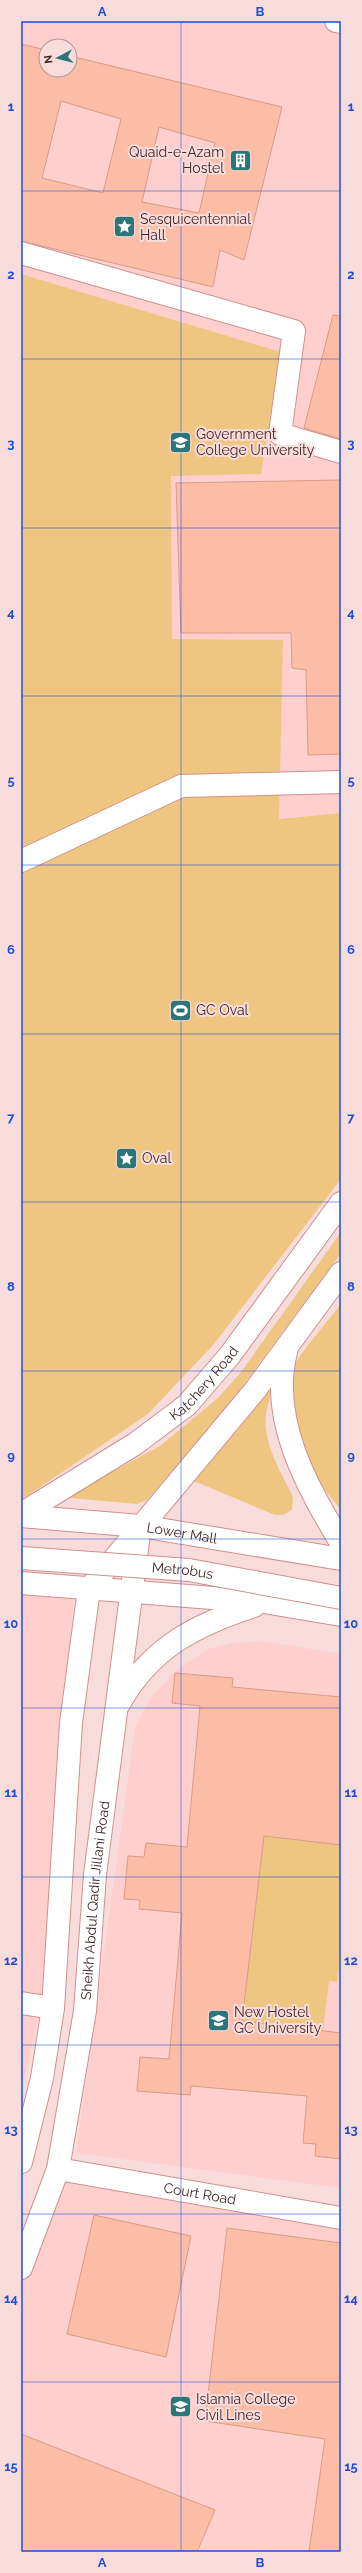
<svg xmlns="http://www.w3.org/2000/svg" width="362" height="2573" font-family="Raleway,sans-serif">
<style>
.built{fill:#fecfcd;fill-rule:evenodd}
.green{fill:#eec681}
.building{fill:#fcbda7;stroke:#d99c87;fill-rule:evenodd}
.lines{fill:none;stroke-linecap:round;stroke-linejoin:round}
.minor-casing{stroke:#d0908e;stroke-width:24}
.major-casing{stroke:#d0908e;stroke-width:24}
.minor{stroke:#fff;stroke-width:22}
.major{stroke:#fff;stroke-width:22}
.minor-bridge-casing{stroke:#d0908e;stroke-width:24;stroke-linecap:butt}
.minor-bridge{stroke:#fff;stroke-width:22}
.grid{fill:none;stroke:#1d4ed8;stroke-width:1;stroke-opacity:0.55}
.labels{text-anchor:middle;dominant-baseline:central;stroke-width:4;stroke-linejoin:round;paint-order:stroke}
.poi-label{font-size:14px;fill:#432828;stroke:#f8dcdb;text-anchor:start}
.street-label{font-size:14px;fill:#432828;stroke:#f8dcdb}
.neatline{fill:none;stroke:#1d4ed8;stroke-width:1.5}
.grid-label{font-size:13px;text-anchor:middle;font-weight:bold;fill:#1d4ed8}
</style>
<rect width="100%" height="100%" fill="#f8dcdb"/>
<!-- built -->
<g class="built">
<path d="M21,21h320v792l-320,28zM46,46h24v24h-24z"/>
<path d="M21,1585l53,7 -33,414 -20,88z"/>
<path d="M262,1641l79,13v534l-265,-35 59,-425 14,-28 28,-31 32,-20 24,-6z"/>
<path d="M56,2167l285,52v333h-320v-290z"/>
</g>
<!-- green -->
<g class="green">
<path d="M21,274l260,78 -20,122 -90,2 1,163 111,1 -4,179 62,-6v366l-127,165 -66,70 -127,86z"/>
<path d="M341,1232v21l-113,153 -81,94 -10,4 -67,-6 1,-4 89,-48 58,-48 23,-26z"/>
<path d="M341,1304v205c-32,-32 -47,-79 -48,-123 0,-5 -2,-14 0,-18 9,-18 35,-47 48,-64z"/>
<path d="M272,1376c1,14 -4,25 -6,39 -3,30 15,56 27,82l-1,13 -9,5h-8l-81,-34z"/>
<path d="M264,1836l40,5 2,-3 19,1 2,5 14,1v105l-4,32 -8,-1 -6,50 -81,-10z"/>
</g>
<!-- building -->
<g class="building">
<path d="M21,44l25,6v20h24v-14l212,51 -38,153 -24,-10 -7,37 -192,-46zM61,101l60,18 -18,74 -61,-15zM159,127l56,16 -16,70 -57,-11z"/>
<path d="M333,315l8,1v123l-37,-11z"/>
<path d="M341,480v274l-33,1 -2,-85 -14,-2 -1,-35h-110l-5,-150z"/>
<path d="M175,1673l58,5 -1,9 109,10v148l-77,-9 -22,185 99,12v126l-26,-3 1,-12 -13,-1 4,-47 -116,-10 -1,9 -53,-4 3,-34 29,2 13,-146 -43,-4 1,-9 -16,-1 4,-43 16,1 2,-14 41,4 13,-141 -28,-3z"/>
<path d="M94,2215l97,21 -25,121 -99,-23z"/>
<path d="M227,2228l114,15v309h-32l16,-113 -120,-18z"/>
<path d="M21,2434l194,76 -18,42h-176z"/>
</g>
<g class="lines">
<defs>
<g id="minor">
<path d="M336,21l5,1"/>
<path d="M21,253l273,78 -14,103 61,18"/>
<path d="M21,861l160,-75 160,-4"/>
<path d="M21,2003l32,5"/>
<path id="s1" d="M58,2169l283,49"/>
</g>
<g id="major">
<path d="M286,1352c-17,68 21,134 55,191"/>
<path id="s2" d="M21,1514l114,-70 52,-39 43,-50 111,-152"/>
<path id="s3" d="M21,1516l119,10 201,33"/>
<path d="M21,1583l243,19 77,13"/>
<path d="M89,1589l167,-200 85,-116"/>
<path d="M119,1704c31,-56 76,-79 135,-98"/>
<path d="M21,2162l21,-84 11,-70 18,-285 18,-134"/>
<path id="s4" d="M21,2268l37,-99 27,-158 10,-136 45,-349"/>
</g>
</defs>
<!-- minor casing -->
<use href="#minor" class="minor-casing"/>
<!-- major casing -->
<use href="#major" class="major-casing"/>
<!-- minor -->
<use href="#minor" class="minor"/>
<!-- major -->
<use href="#major" class="major"/>
<defs>
<g id="minor-bridge">
<path id="s5" d="M21,1558l168,12 152,28"/>
</g>
</defs>
<!-- minor-bridge casing -->
<use href="#minor-bridge" class="minor-bridge-casing"/>
<!-- minor-bridge -->
<use href="#minor-bridge" class="minor-bridge"/>
</g>
<!-- grid -->
<path class="grid" d="M181,21v2531M21,191h320M21,359h320M21,528h320M21,696h320M21,865h320M21,1034h320M21,1202h320M21,1371h320M21,1539h320M21,1708h320M21,1877h320M21,2045h320M21,2214h320M21,2382h320"/>
<!-- icons -->
<defs>
<symbol id="building-square" viewBox="-11 -11 22 22"><rect x="-9" y="-9" width="18" height="18" rx="4" fill="#2c767a" stroke="#f8dcdb"/><path d="M-4-6H4V6H1V3H-1V6H-4ZM-2.5-4.3h1.7v1.8h-1.7ZM.8-4.3h1.7v1.8H.8ZM-2.5-1h1.7V.8h-1.7ZM.8-1h1.7V.8H.8Z" fill="#fff"/></symbol>
<symbol id="sight-square" viewBox="-11 -11 22 22"><rect x="-9" y="-9" width="18" height="18" rx="4" fill="#2c767a" stroke="#f8dcdb"/><path d="M0-6L1.8-2.2L6-1.7L2.9 1.2L3.7 5.4L0 3.3L-3.7 5.4L-2.9 1.2L-6-1.7L-1.8-2.2Z" fill="#fff"/></symbol>
<symbol id="university-square" viewBox="-11 -11 22 22"><rect x="-9" y="-9" width="18" height="18" rx="4" fill="#2c767a" stroke="#f8dcdb"/><path d="M0-5L7-2L0 1L-7-2ZM-4 1L0 2.5L4 1V4Q0 6-4 4Z" fill="#fff"/></symbol>
<symbol id="stadium-square" viewBox="-11 -11 22 22"><rect x="-9" y="-9" width="18" height="18" rx="4" fill="#2c767a" stroke="#f8dcdb"/><path d="M0-5a6.5 5 0 1 0 0 10a6.5 5 0 1 0 0-10ZM-3.5-1.8h7v3.6h-7Z" fill="#fff"/></symbol>
</defs>
<g fill-rule="evenodd">
<use href="#building-square" x="228" y="148" width="25" height="25"/>
<use href="#sight-square" x="112" y="214" width="25" height="25"/>
<use href="#university-square" x="168" y="430" width="25" height="25"/>
<use href="#stadium-square" x="168" y="998" width="25" height="25"/>
<use href="#sight-square" x="114" y="1146" width="25" height="25"/>
<use href="#university-square" x="206" y="2008" width="25" height="25"/>
<use href="#university-square" x="168" y="2394" width="25" height="25"/>
</g>
<g class="labels">
<!-- poi labels -->
<g class="poi-label">
<text x="224" y="152" text-anchor="end">Quaid-e-Azam<tspan x="224" dy="16">Hostel</tspan></text>
<text x="140" y="219">Sesquicentennial<tspan x="140" dy="16">Hall</tspan></text>
<text x="196" y="434">Government<tspan x="196" dy="16">College University</tspan></text>
<text x="196" y="1010">GC Oval</text>
<text x="142" y="1158">Oval</text>
<text x="234" y="2012">New Hostel<tspan x="234" dy="16">GC University</tspan></text>
<text x="196" y="2399">Islamia College<tspan x="196" dy="16">Civil Lines</tspan></text>
</g>
<!-- street labels -->
<g class="street-label">
<text stroke="none"><textPath href="#s2" startOffset="226">Katchery Road</textPath></text>
<text stroke="none"><textPath href="#s3" startOffset="162">Lower Mall</textPath></text>
<text stroke="none"><textPath href="#s5" startOffset="162">Metrobus</textPath></text>
<text stroke="none"><textPath href="#s4" startOffset="377">Sheikh Abdul Qadir Jillani Road</textPath></text>
<text stroke="none"><textPath href="#s1" startOffset="144">Court Road</textPath></text>
</g>
</g>
<!-- border -->
<rect width="362" height="2573" fill="none" stroke="#f8dcdb" stroke-width="44"/>
<!-- north arrow -->
<g transform="translate(58 58) rotate(263)"><circle r="19" fill="#f8dcdb" stroke="#b09493"/>
<path d="M0-3L7 15L0 10L-7 15Z" fill="#2c767a"/>
<text y="-6" font-size="11" font-weight="bold" text-anchor="middle" fill="#432828">N</text>
</g>
<rect x="22" y="22" width="318" height="2529" class="neatline"/>
<g class="grid-label">
<text x="102" y="16">A</text>
<text x="260" y="16">B</text>
<text x="11" y="111">1</text>
<text x="351" y="111">1</text>
<text x="11" y="279">2</text>
<text x="351" y="279">2</text>
<text x="11" y="448">3</text>
<text x="351" y="448">3</text>
<text x="11" y="617">4</text>
<text x="351" y="617">4</text>
<text x="11" y="785">5</text>
<text x="351" y="785">5</text>
<text x="11" y="954">6</text>
<text x="351" y="954">6</text>
<text x="11" y="1122">7</text>
<text x="351" y="1122">7</text>
<text x="11" y="1291">8</text>
<text x="351" y="1291">8</text>
<text x="11" y="1460">9</text>
<text x="351" y="1460">9</text>
<text x="11" y="1628">10</text>
<text x="351" y="1628">10</text>
<text x="11" y="1797">11</text>
<text x="351" y="1797">11</text>
<text x="11" y="1965">12</text>
<text x="351" y="1965">12</text>
<text x="11" y="2134">13</text>
<text x="351" y="2134">13</text>
<text x="11" y="2303">14</text>
<text x="351" y="2303">14</text>
<text x="11" y="2471">15</text>
<text x="351" y="2471">15</text>
<text x="102" y="2567">A</text>
<text x="260" y="2567">B</text>
</g>
</svg>
